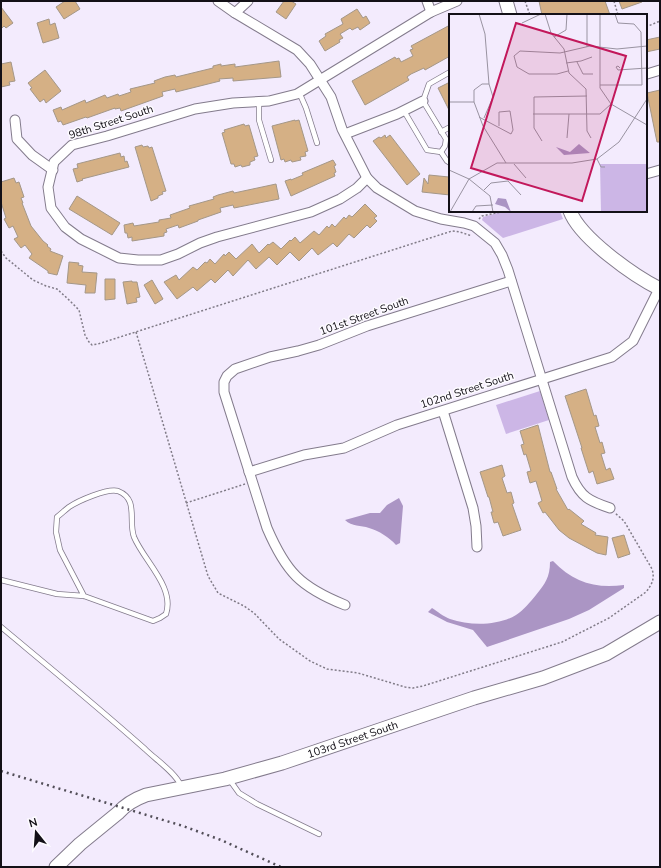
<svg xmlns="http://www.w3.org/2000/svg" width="661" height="868" font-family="'Nunito Sans',sans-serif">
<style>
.green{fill:#ccb6e6}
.water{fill:#ab95c4}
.building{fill:#d5b085;stroke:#a49788}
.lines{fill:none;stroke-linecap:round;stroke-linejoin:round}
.lane-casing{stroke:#837b8c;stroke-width:6}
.street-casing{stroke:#837b8c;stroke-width:11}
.secondary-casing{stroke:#837b8c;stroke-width:15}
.path{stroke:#807b87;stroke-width:1.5;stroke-dasharray:2 2;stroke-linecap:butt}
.lane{stroke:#fff;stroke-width:4.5}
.street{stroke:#fff;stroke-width:9}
.secondary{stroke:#fff;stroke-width:13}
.rail{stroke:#524e58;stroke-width:2.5;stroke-dasharray:2 4;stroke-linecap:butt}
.labels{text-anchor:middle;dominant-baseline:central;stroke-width:3;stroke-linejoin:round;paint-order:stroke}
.street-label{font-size:11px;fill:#131017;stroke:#fdfbff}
.inset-road{fill:none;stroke:#9993a1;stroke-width:1}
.view{fill:#c2185b;fill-opacity:0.15;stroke:#c2185b;stroke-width:2}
.inset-edge{fill:none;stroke:#131017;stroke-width:2}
</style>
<rect width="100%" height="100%" fill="#f3ebfd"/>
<!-- green -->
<g class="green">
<path d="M504,211h56l3,8 -60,19 -21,-18 1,-3z"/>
<path d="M540,391l9,29 -43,14 -10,-29z"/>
</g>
<!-- water -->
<g class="water">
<path d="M399,498l4,8 -3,37 -4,2c-7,-8 -17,-14 -27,-17 -8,-3 -17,-1 -24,-8l25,-7h10l7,-8z"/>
<path d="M553,561c20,21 42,28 71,24v3l-35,22 -20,9 -82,28 -14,-17 -26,-8 -19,-10 4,-4c5,3 12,9 18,11 20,7 48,7 66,-4 8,-5 14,-13 20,-20 9,-11 14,-18 14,-33z"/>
</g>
<!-- building -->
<g class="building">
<path d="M65,1h10l5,8 -16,10 -8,-12z"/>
<path d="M284,1h7l5,3 -10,15 -10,-7z"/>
<path d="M539,1h66l5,14h-68z"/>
<path d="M619,1h22l1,1 -20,7z"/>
<path d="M1,7l12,16 -7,5 -2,-2 -3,3z"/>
<path d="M357,9l6,9 3,-2 4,7 -10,7 -2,-3 -6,3 -2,-2 -10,6 3,4 -4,2 1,2 -15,9 -6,-10 7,-5 -1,-2 18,-10 -2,-5z"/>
<path d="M49,19l1,6 5,-2 4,15 -16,5 -6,-20z"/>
<path d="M450,25v31l-25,14 -1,-2 -13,6 -4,3 2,3 -44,25 -13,-24 43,-24 1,2 3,-1 2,4 12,-6 -3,-6 3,-1 -2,-3z"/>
<path d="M660,37v12l-14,3v-12z"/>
<path d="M279,61l2,16 -48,4v-3l-14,1 1,2 -44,11 -1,-3 -13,3 1,4 -42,15 -1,-3 -5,1v-1l-28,10 -1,-1 -23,8 -2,-4 -3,1 -5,-12 8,-3 1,3 23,-10 1,3 19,-8 2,3 11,-4 1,2 12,-4 -1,-3 25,-6 -1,-2 11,-4 10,-2 1,2 37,-9v-2l8,-2v2l14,-2v3z"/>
<path d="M11,62l4,19 -6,1 1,3 -9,2v-23z"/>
<path d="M45,70l16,21 -15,12 -2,-4 -4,3 -10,-13 2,-1 -4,-5z"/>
<path d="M450,82v30l-12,-24z"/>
<path d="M660,90v52h-3l-10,-49z"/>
<path d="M295,120v1l4,-1 9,31 -3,1 1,4 -6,1 1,3 -9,2 -1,-2 -6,2 -1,-3 -3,1 -9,-34z"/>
<path d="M244,124l1,2 4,-1 9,31 -4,1 1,3 -5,2v3l-8,2 -1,-2 -6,2 -1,-3h-3l-9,-31 3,-1 -1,-2z"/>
<path d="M385,135l1,3 4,-3 30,39 -13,11 -34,-44 6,-4 2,1z"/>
<path d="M142,145l1,2 5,-1 1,2 3,-1 14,44 -4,1 1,2 -5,2v2l-7,3 -16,-54z"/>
<path d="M120,153l1,4 3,-1 1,6 2,-1 2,6 -47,12 1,1 -6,2 -4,-13 5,-1 -1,-4z"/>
<path d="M333,160l3,5 -2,1 2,6 -2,1 1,3 -44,20 -6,-15 6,-2v1l12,-5 -1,-2z"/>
<path d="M429,175l20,2 1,18 -28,-3 2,-14 4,6z"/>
<path d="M14,178l2,5 3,-1 5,15 -3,1 2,5h-1l9,23 12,15 5,4 -1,1 4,3 -1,2 13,5 -6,19 -9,-2v-2l-19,-13 3,-4 -7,-9 -4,3 -7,-9 4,-2 -5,-11 -4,2 -5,-9 2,-1 -5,-16v-20z"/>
<path d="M276,184l3,15 -45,9 -1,-3 -13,3 1,4 -23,8v1l-19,7 -1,-3 -12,4 1,3 -3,1v3l-32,5v-4l-4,1 -1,-5h-2l-1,-8 9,-2 1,3 25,-4v-2l12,-2 -1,-3 20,-7 -1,-2 25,-7 -1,-2 5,-2 15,-4 1,2z"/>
<path d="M77,196l43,27 -8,12 -43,-26z"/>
<path d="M365,204l12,12 -3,2 3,3 -7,7 -3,-3 -13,13 -5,-4 -12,13 -4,-4 -15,12 -6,-7 -13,13 -9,-9 -13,13 -8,-8 -13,12 -8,-9 -15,16 -5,-6 -13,13 -4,-4 -14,12 -4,-4 -16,12 -13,-17 12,-7 3,5 14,-13 4,3 8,-8 2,1 3,-4 5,5 9,-10 1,2 4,-4 7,7 16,-15 7,9 9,-9 1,1 4,-3 8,7 9,-9 1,1 4,-4 5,6 14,-12 5,4 8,-9 2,2 3,-4 3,3 9,-10 2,2 3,-4 3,2z"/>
<path d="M69,262l10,1 -1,2 5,1 -1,6 15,1 -2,20h-10l1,-8 -19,-2z"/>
<path d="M105,279h10v20l-10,1z"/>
<path d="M152,280l11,19 -8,5 -11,-19z"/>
<path d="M132,281v1h5l3,15 -4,1 1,4 -10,2 -4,-22z"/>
<path d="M586,389l8,27 2,-1 3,11 -4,1 5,16 2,-1 3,11 -4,1 5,16 4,-2 4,11 -17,5 -4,-13 -4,2 -8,-25h1l-17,-52z"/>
<path d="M538,425l12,47h1l6,17h-1l12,21 1,-1 15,12 -3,3 15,9 -1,2 13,2 -2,18 -9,-2 -28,-15 -10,-8 -14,-18 -2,1 -5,-10 4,-2 -6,-20 -6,2 -3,-11 4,-1 -5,-17 -2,1 -3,-10 3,-1 -4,-13z"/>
<path d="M502,465l3,11 -3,2 5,15 4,-1 3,11 -2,1 9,26 -18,6 -5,-14 -4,1 -3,-11h2l-4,-15h-1l-8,-25z"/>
<path d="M624,535l6,19 -12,4 -6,-20z"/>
</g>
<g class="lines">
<defs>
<g id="lane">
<path d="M299,92l7,16 11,35"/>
<path d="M259,102v18l12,40"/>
<path d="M404,111l23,39 14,2"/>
<path d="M441,132l9,-5"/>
<path d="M441,152l4,-6 1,-7 -23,-38 6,-17 21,-12"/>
<path d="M441,152l6,9 3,2"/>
<path d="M1,580l56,14 27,2 69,25 7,-3 6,-4c9,-27 -22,-53 -32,-77 -6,-16 5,-38 -16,-46 -11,-3 -40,10 -49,16 -4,3 -8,7 -12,10l-1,15 4,18 24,46"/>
<path d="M1,627c48,40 97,80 144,122 10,10 31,24 36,37"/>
<path d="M229,779l10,14 18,11 62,30"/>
</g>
<g id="street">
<path d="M218,1l17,12 62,37 13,14 21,33 11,32 25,49 10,10 38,23 26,8 23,4 10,3 21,17 7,12 6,15 64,207c9,20 17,24 38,31"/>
<path d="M427,1l4,11"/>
<path d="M235,13l13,-12"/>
<path d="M647,74l13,-4"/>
<path d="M15,120l2,19 15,16 21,15"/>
<path d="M345,134l52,-20 26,-13"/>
<path d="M646,174l14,-4"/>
<path d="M367,178l-10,10 -17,11 -29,13 -94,25 -17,6 -22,11 -17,6h-23l-19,-2 -38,-19 -16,-12 -14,-19 -3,-21 6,-25 18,-17 35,-9 88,-27 38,-6 36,-2 28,-7 134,-82 26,-11"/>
<path d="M443,411l30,97 3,18 1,21"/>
<path d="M249,472l55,-17 40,-7 53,-23 215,-68 21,-16 26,-52"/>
<path d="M345,605c-45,-18 -59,-33 -78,-77l-43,-136v-10l3,-6 8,-7 35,-12 28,-6 21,-6 48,-19 144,-45"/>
</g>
<g id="secondary">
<path d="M506,1l4,14"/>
<path d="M570,211c10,27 64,65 90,78"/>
<path id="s1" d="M56,867l24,-23 38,-31c8,-9 17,-14 28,-18l79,-16 57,-16 192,-65 69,-20 63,-24 54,-32"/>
</g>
</defs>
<!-- lane casing -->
<use href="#lane" class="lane-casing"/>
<!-- street casing -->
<use href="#street" class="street-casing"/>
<!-- secondary casing -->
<use href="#secondary" class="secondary-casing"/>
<!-- path -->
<g class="path">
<path d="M525,1l5,14"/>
<path d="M614,1l4,14"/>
<path d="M646,27l14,-6"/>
<path d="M479,219l3,-3 23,-5"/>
<path d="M1,251l5,7 27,22 13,6 11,3 11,10 11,11 6,25 4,7 3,3 6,-1 354,-113 8,1 12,4"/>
<path d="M136,332l72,244 10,17 26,13 10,7 25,26 31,22 17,8 31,4 47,14 8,1 10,-2 139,-44 47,-24 37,-26c6,-7 9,-14 6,-23l-28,-48 -9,-8"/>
<path d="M186,503l59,-19"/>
</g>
<!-- lane -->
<use href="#lane" class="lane"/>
<!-- street -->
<use href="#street" class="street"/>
<!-- secondary -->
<use href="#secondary" class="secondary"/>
<!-- rail -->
<path class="rail" d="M1,771l182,55 38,14 60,27"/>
</g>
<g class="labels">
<!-- street labels -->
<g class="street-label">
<text transform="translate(111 122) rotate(-18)">98th Street South</text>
<text transform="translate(364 316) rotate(-20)">101st Street South</text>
<text transform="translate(467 390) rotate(-18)">102nd Street South</text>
<text stroke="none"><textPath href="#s1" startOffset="330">103rd Street South</textPath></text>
</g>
</g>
<!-- overview -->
<g transform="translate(449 14)">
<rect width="198" height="198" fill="#f3ebfd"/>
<path d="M151,150h47v48h-46z" fill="#ccb6e6"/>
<path d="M130,130l11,9 -26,2 -8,-8 14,5zM49,184l8,1 5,13 -6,-5 -10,-3z" fill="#ab95c4"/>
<path class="inset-road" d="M30,0l6,20 4,50M96,0l6,19 13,16 5,24 17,16 1,42 4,7M151,0v74l11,16 36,21M73,9l19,-9M105,23l12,-7 1,-16M138,33v-33M128,48l6,12h10M117,49l15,-2 11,-4M171,54l-2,-2 -2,1 2,3 29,-2M119,57l-11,3h-28l-12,-7 -3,-11 6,-5 40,2 30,-7 27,3 30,-3M151,71h42l-1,-53 -7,-8 -16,-1 -3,-9M0,88h25l9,24 23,37M25,88v-12l8,-6h7l4,13 -9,21M84,100h67l11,-10M30,103l32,17 2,-4 -3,-19 -11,1v14M118,124l2,-24M93,127l-8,-13v-31l53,-1M148,145l4,8h4M65,150l12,14M0,156l20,9 28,-16h75l25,-4 22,-17 28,-43M35,176l7,-7 17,-2 13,14M1,198l19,-33 21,17 3,16M23,198l4,-6 17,-1"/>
<path class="view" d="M67,9l110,33 -44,145 -111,-33z"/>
<rect width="198" height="198" class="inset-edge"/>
</g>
<!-- border -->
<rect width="661" height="868" fill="none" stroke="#131017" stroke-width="4"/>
<!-- north arrow -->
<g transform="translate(36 832) rotate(343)" stroke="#fdfbff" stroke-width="3" paint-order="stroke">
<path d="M0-3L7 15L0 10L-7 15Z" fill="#131017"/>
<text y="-6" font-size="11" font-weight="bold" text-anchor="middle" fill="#131017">N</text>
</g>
</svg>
